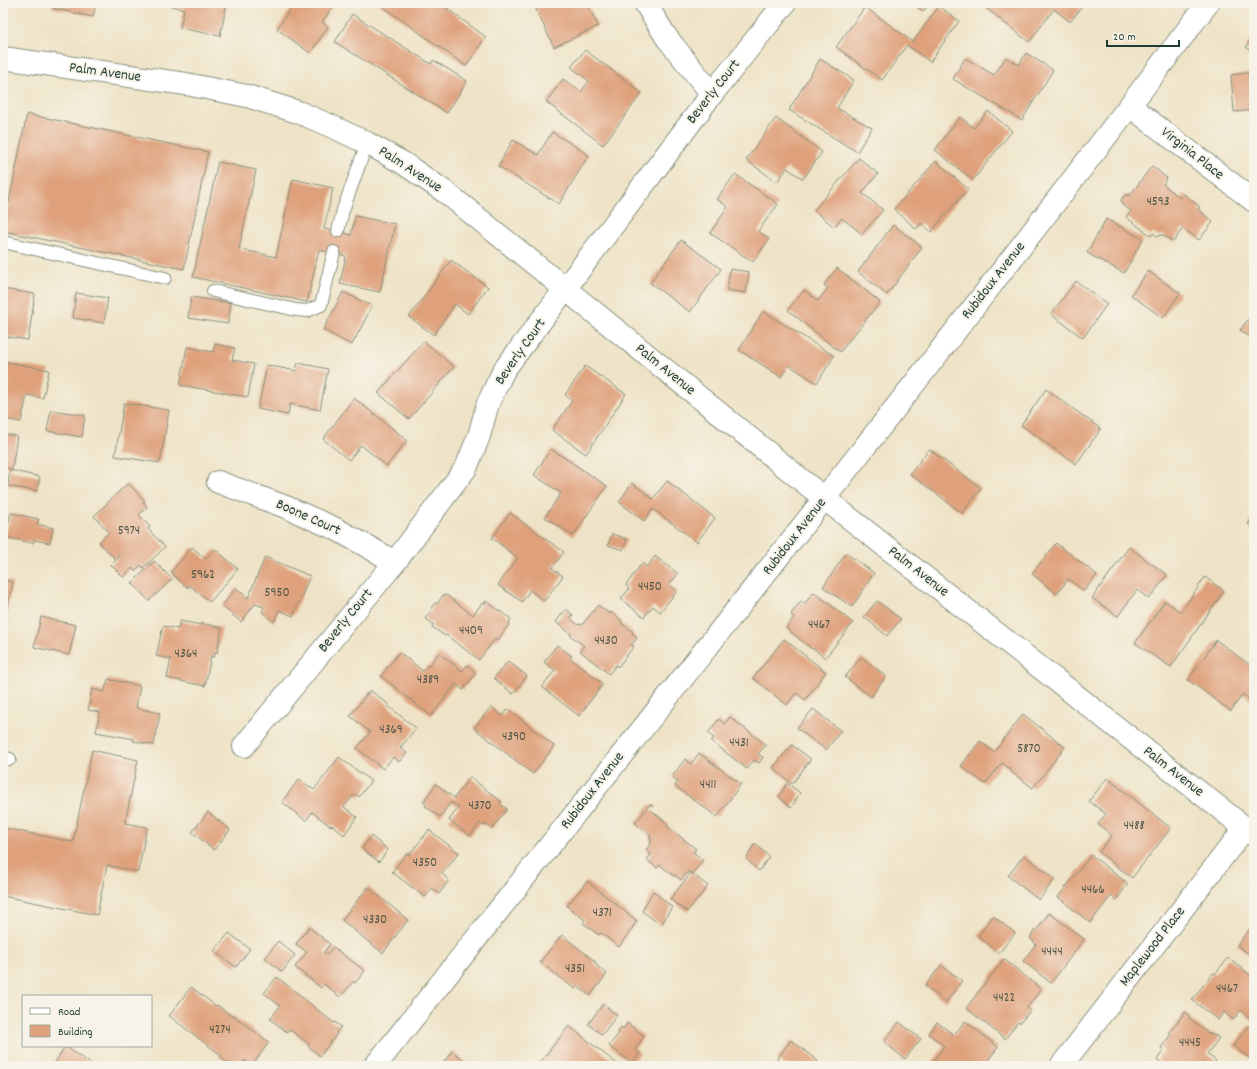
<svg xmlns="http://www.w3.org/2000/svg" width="1257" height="1069" font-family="Dekko,sans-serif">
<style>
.building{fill:#dfa17c}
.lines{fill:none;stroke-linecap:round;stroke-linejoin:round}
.service-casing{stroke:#86907d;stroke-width:14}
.minor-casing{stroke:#86907d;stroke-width:24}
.tertiary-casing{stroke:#86907d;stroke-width:24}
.service{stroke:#fff;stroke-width:12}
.minor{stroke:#fff;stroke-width:22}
.tertiary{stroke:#fff;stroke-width:22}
.labels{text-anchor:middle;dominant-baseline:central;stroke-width:4;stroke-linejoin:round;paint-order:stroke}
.number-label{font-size:13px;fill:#4f5646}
.street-label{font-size:15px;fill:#1f3d34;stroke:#f7f3e8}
</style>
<rect width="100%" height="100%" fill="#f7f3e8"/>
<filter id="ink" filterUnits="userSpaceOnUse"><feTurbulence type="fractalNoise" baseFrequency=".025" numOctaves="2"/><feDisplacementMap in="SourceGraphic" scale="8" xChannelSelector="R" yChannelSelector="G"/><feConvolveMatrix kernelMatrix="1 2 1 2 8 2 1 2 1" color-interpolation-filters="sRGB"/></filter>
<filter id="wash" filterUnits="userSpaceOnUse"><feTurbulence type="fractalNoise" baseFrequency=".012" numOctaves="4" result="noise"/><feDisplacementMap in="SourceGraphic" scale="16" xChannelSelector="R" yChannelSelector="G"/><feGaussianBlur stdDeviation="0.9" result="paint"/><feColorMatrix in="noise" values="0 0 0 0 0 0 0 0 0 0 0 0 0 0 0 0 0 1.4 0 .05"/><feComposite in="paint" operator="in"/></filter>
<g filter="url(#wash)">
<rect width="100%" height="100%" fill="#eee3c6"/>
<g id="blocks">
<!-- building -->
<g class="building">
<path d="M53,3h43l-3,14 -41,-9z"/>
<path d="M157,3h70l-7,33 -40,-8 4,-19z"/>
<path d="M295,3h40l-13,19 6,5 -18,26 -33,-24z"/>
<path d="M378,3h61l47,34 -20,29z"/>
<path d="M533,3h54l11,23 -44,21z"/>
<path d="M912,3h18l-7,9z"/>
<path d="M983,3h57l2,2 2,-2h41l-15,19 -16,-13 -25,33 -47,-37z"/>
<path d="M939,6l20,15 -29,41 -23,-17 -25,35 -46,-33 29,-40 48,35z"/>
<path d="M352,14l79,50 2,-4 34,21 -20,32 -112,-71z"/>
<path d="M1254,35v18l-8,-6z"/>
<path d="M585,50l57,43 -39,52 -57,-43 17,-23 18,13 8,-11 -18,-14z"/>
<path d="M1026,53l27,17 -31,50 -69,-41 12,-21 29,17 12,-18 13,8z"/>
<path d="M820,59l34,21 -17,28 35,20 -15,24 -68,-42z"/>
<path d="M1254,72v38l-20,2 -3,-37z"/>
<path d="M988,111l24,20 -39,49 -38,-30 25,-33 14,11z"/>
<path d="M27,114l181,38 -24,117 -181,-38z"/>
<path d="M776,118l46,34 -19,27 -16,-11 -10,14 -31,-22z"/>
<path d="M552,132l37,23 -30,49 -61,-38 15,-26 25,15z"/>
<path d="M859,158l19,16 -16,19 21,17 -21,24 -20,-16 -8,9 -20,-17z"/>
<path d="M936,161l32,28 -37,43 -10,-9 -5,6 -22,-20z"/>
<path d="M218,162l38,8 -17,79 37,8 17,-78 40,9 -9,41 14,2 13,4 4,-19 40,8 -15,68 -40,-8 6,-28 -27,-6 -12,52 -114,-25z"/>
<path d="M1152,166l15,12 -4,6 17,14 4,-4 16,13 -2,2 15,13 -14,18 -16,-12 -10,14 -10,-7 -6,1 -4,-3 -2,3 -25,-19 5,-6 -9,-6 -1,-5 4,-5h5z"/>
<path d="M735,174l43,30 -20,27 11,8 -16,23 -43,-29 18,-26 -11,-8z"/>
<path d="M1106,219l37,20 -19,34 -37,-20z"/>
<path d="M893,225l29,22 -35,48 -29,-23z"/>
<path d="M681,240l40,29 -31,43 -40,-29z"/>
<path d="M451,260l37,27 -20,27 -13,-10 -21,31 -25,-18z"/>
<path d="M837,268l43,34 -40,50 -52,-42 16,-20 14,11 10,-13 -4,-3z"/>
<path d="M730,269l19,3 -3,21 -19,-3z"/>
<path d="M1148,271l32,22 -17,25 -32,-23z"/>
<path d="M1076,281l31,23 -24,34 -32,-24z"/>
<path d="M3,289l32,5 -7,46 -25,-4z"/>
<path d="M343,292l29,14 -20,39 -29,-15z"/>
<path d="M76,293l32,5 -4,25 -31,-5z"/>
<path d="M191,297l40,6 -3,21 -40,-6z"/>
<path d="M763,311l71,45 -17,27 -28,-18 -8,12 -42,-27z"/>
<path d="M1254,312v28l-14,-10z"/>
<path d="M424,341l30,26 -45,52 -31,-26z"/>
<path d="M215,344l20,4 -3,12 22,4 -6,33 -68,-12 7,-38 26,5z"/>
<path d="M3,361l46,9 -6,28 -16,-3 -6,27 -18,-3z"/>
<path d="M298,363l30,6 -8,41 -30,-6 -2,11 -30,-6 9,-44 29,6z"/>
<path d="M585,366l41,28 -40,60 -34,-24 20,-29 -7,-6z"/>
<path d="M1046,389l55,40 -25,35 -55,-39z"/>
<path d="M354,398l53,42 -20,26 -26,-21 -12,15 -26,-21z"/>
<path d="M124,403l45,7 -9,53 -45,-7z"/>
<path d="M51,410l34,5 -3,22 -35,-6z"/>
<path d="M3,434l14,2 -5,33 -9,-2z"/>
<path d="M551,449l56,37 -34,50 -28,-19 16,-24 -27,-18z"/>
<path d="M929,449l52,39 -19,25 -52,-39z"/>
<path d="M10,470l30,7 -3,14 -29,-5z"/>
<path d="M667,481l48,37 -18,24 -44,-33 -9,12 -25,-19 13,-19 21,16z"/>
<path d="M128,483l17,18 -2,1 4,5 -8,8 11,12 -2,2 17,18 -22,21 -2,-3 -6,6 -3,-3 -9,9 -12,-12 9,-9 -1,-1 -4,4 -16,-17 10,-10 -15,-16z"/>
<path d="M11,513l28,6 -2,5 16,4 -3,15 -16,-3 -1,3 -28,-6z"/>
<path d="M510,513l54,39 -12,16 11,8 -19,25 -14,-11 -8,12 -24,-17 20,-27 -26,-20z"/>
<path d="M1254,517v13l-6,-6z"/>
<path d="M612,534l15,5 -4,11 -15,-5z"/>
<path d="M1056,543l41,32 -13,16 -16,-12 -11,15 -25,-20z"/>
<path d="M192,547l14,12 9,-10 23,20 -28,33 -21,-17 -1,3 -15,-13 1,-1 -3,-2z"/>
<path d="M1129,547l38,28 -18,24 -12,-9 -19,26 -26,-18z"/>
<path d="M846,553l28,20 -22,34 -29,-20z"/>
<path d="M655,556l23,18 -9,11 8,6 -17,21 -7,-6 -9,11 -23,-18 8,-10 -3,-4 16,-22 5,4z"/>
<path d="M265,557l45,19 -17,40 -14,-6 -5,12 -12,-10 2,-5 -9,-3 -14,18 -19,-16 14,-18 12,10z"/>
<path d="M154,561l18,18 -23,22 -17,-18z"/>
<path d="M1205,577l19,14 -53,76 -36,-24 30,-42 16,11z"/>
<path d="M3,580l10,2 -8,35 -2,-1z"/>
<path d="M814,592l39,31 -28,35 -12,-10 -1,1 -26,-21 8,-11 -3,-3 10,-13 3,3z"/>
<path d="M443,595l2,1 1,-1 27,20 10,-13 2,2 1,-3 25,18 -2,3 1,1 -13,18 -2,-2 -16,21 -33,-25 -1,1 -13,-9 1,-3 -8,-6 8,-9 -2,-1 4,-5 2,1z"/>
<path d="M877,601l24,18 -14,17 -23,-19z"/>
<path d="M598,605l12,9 1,-2 11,9 -1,2 12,9 -1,1 5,5 -6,7 3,1 -16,21 -2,-2 -7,9 -29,-23 4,-5 -14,-11 1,-1 -15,-12 10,-13 7,6 -3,3 8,7 1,-1 3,1z"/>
<path d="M41,617l35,8 -7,30 -35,-8z"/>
<path d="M180,621l21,4v-2l21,5 -5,25 -2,-1 -1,5 -3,-1 -6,30 -38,-8 4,-19 -15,-3 7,-30 15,3z"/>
<path d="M784,639l42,33 -21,28 -9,-7 -9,12 -34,-27z"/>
<path d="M1216,640l38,28v35l-11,-9 -12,17 -43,-31z"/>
<path d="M557,645l15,11 -2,2 33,26 -24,32 -37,-29 13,-17 -11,-8z"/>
<path d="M399,652l24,19 5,-6 1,1 10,-13 23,18 5,-6 9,8 -13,17 -7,-6 -25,32 -50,-40z"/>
<path d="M861,657l25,19 -15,21 -26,-20z"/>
<path d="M508,661l19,15 -14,18 -19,-16z"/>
<path d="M108,679l32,7 -4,22 24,5 -6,32 -21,-4 1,-2 -38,-7 4,-20 -12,-2 4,-21 12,3 2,-7h1z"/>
<path d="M370,690l19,15 -1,1 28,22 -16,20 7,5 -8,9 -6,-5 -10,12 -26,-21 13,-16 -20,-16z"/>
<path d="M491,707l12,9 5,-7 46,37 -21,28 -59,-46z"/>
<path d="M813,709l28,22 -15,19 -29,-22z"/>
<path d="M1023,714l42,33 -32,41 -23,-17 1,-1 -9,-7 -17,21 -24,-18 19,-25 14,11z"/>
<path d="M730,717l36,28 -8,9 5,3 -4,6 -5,-3 -7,9 -36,-28 3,-3 -6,-5 11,-14 5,5z"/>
<path d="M792,745l19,14 -19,25 -19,-16z"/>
<path d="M92,750l46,10 -13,63 22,4 -9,45 -31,-7 -10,50 -94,-19v-68l70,14z"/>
<path d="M699,753l42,31 -24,33 -42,-31 3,-5 -6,-4 13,-18 6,5z"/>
<path d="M339,757l32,24 -12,16 -3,-3 -1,2 -1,-1 -10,12 13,10 -13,18 -12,-10 -2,1 -18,-14 -6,9 -24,-19 17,-23 15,11z"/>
<path d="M470,777l32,25 -2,2 7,5 -15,20 -7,-5 -2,2 -3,-3 -10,13 -21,-16 10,-13 -8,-5 -11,15 -15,-11 1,-1 -3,-3 13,-18 18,14z"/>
<path d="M1107,778l64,50 -39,50 -33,-26 13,-16 -14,-12 8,-10 -17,-13z"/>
<path d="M787,783l13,10 -9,15 -12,-11z"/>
<path d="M650,804l4,3 -3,3 17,14 -1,2 29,23 -3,3 10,8 -11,14 -3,-3 -8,9 -6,-5 -1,1 -14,-11 -3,3 -10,-8 4,-6 -5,-4 5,-7 -1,-8 -15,-12z"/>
<path d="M208,812l22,18 -16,20 -22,-18z"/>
<path d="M429,830l30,23 -17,21 7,6 -10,14 -7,-6 -7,9 -33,-25 15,-19 2,2z"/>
<path d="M371,836l17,14 -9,12 -17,-13z"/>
<path d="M755,843l14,14 -10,14 -13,-12z"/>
<path d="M1024,855l31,24 -16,21 -31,-24z"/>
<path d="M1091,855l37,29 -12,16 -5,-4 -21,27 -32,-26z"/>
<path d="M691,873l17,13 -21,26 -17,-13z"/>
<path d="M587,881l50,40 -18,26 -18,-14 -2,2 -16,-12 2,-3 -18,-14z"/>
<path d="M368,887l40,33 -25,33 -13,-10 -28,-23z"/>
<path d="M653,891l19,16 -11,18 -19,-14z"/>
<path d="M1049,913l35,26 -33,44 -28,-22 13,-17 -6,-6 2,-4 3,-4 1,1z"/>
<path d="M993,916l22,17 -16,20 -21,-17z"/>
<path d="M1254,924v34l-17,-13z"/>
<path d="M309,927l21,17 -6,8 3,3 6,-8 32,24 -10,12 -1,-2 -14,16 -16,-13 -3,4 -26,-21 12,-15 -11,-8z"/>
<path d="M229,933l21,16 -14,18 -22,-16z"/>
<path d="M562,935l34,27 -1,2 12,10 -17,22 -13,-10 -2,3 -35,-27z"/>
<path d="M278,941l17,14 -13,17 -17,-14z"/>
<path d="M1228,958l26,20 -1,43 -12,-11 -8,10 -9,-8 -6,8 -26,-20 21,-27 2,1z"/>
<path d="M1004,959l37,30 -14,19 3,3 -10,12 -2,-1 -13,17 -39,-31z"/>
<path d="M941,965l21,16 -16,21 -21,-16z"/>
<path d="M277,977l57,46 1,-1 6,5 -5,5 1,2 -17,22 -12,-10 1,-2 -20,-15 -2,3 -17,-13 10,-13 -16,-13z"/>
<path d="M191,987l25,19 1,-1 16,12 1,-1 35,26 -17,24 -7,-6 -4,6h-10l-11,-9 1,-2 -52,-39z"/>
<path d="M603,1004l14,11 -15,20 -14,-11z"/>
<path d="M1185,1012l5,4 -1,2 22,17v-2l3,3 1,-1 4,3 -12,16 9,7 -5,5h-46l-8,-6 7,-10 -3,-2 10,-14 -2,-1z"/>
<path d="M965,1021l33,26 -14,19h-54l14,-20 -15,-12 8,-12 17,13z"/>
<path d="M899,1022l22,17 -16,20 -21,-17z"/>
<path d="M627,1023l17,13 -9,13 5,4 -8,10 -23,-17 10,-13 -1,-1 3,-5 2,2z"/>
<path d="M1249,1025l5,4v26l-3,4 -18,-13z"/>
<path d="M569,1026l47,37 -3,3h-76z"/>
<path d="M791,1040l27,21 -4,5h-28l-9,-7z"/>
<path d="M65,1046l26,18 -2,2h-36z"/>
<path d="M452,1051l19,15h-30z"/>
</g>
</g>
</g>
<g filter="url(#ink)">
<use href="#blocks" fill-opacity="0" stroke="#86907d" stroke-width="1"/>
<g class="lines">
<defs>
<g id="service">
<path d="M338,231l5,-21 24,-67"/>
<path d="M3,242l162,36"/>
<path d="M213,291l83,19 11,1 14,-6 13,-53"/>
<path d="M3,757l7,2"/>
</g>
<g id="minor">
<path d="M645,3l22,35 45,56"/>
<path d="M1130,106l124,95"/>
<path d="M218,482l68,25 50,22 59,33"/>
<path d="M244,746l151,-184 71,-94 13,-32 9,-33 16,-33 208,-276 73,-91"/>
<path d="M375,1066c280,-353 561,-705 833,-1063"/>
<path d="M1061,1066l184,-238"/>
</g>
<path id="tertiary" d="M3,58l183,26 61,12 51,16 33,14 36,17 36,20 45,31 377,305 429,336"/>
</defs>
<!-- service casing -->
<use href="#service" class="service-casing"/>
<!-- minor casing -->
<use href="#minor" class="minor-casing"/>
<!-- tertiary casing -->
<use href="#tertiary" class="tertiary-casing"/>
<!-- service -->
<use href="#service" class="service"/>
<!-- minor -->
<use href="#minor" class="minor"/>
<!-- tertiary -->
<use href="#tertiary" class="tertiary"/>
</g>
</g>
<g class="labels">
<!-- number labels -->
<g class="number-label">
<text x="1158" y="202">4593</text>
<text x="129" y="531">5974</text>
<text x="203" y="575">5962</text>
<text x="650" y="587">4450</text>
<text x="277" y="593">5950</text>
<text x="819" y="625">4467</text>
<text x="471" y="631">4409</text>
<text x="606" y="641">4430</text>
<text x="186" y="654">4364</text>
<text x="428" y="680">4389</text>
<text x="391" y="730">4369</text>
<text x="514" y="737">4390</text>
<text x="739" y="743">4431</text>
<text x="1029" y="749">5870</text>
<text x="708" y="785">4411</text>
<text x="480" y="806">4370</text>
<text x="1134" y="826">4488</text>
<text x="425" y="863">4350</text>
<text x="1093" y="890">4466</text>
<text x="602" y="913">4371</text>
<text x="375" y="920">4330</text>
<text x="1052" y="952">4444</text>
<text x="575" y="969">4351</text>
<text x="1227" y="989">4467</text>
<text x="1004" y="998">4422</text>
<text x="220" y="1030">4274</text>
<text x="1190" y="1043">4445</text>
</g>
<!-- street labels -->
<g class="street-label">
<text transform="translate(105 73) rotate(8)">Palm Avenue</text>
<text transform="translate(714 92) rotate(-52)">Beverly Court</text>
<text transform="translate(1192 154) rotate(38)">Virginia Place</text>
<text transform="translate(410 170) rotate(33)">Palm Avenue</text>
<text transform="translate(994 281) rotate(-52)">Rubidoux Avenue</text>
<text transform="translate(521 352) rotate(-55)">Beverly Court</text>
<text transform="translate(665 370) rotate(39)">Palm Avenue</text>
<text transform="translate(308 518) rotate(24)">Boone Court</text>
<text transform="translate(795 537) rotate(-52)">Rubidoux Avenue</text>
<text transform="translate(918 572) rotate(38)">Palm Avenue</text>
<text transform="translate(346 621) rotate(-51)">Beverly Court</text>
<text transform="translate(1173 772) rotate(38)">Palm Avenue</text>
<text transform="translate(593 791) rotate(-52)">Rubidoux Avenue</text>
<text transform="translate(1153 947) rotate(-52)">Maplewood Place</text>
</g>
</g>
<!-- margin -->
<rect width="1257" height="1069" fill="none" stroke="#f7f3e8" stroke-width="16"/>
<!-- legend -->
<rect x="22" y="995" width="130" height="52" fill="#f7f3e8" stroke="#a1aaa0"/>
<rect x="30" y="1008" width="20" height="6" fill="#ffffff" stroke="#a1aaa0"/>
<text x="58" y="1015" font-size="12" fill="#1f3d34">Road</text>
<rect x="30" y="1025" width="20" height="12" fill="#dfa17c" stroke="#a1aaa0"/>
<text x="58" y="1035" font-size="12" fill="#1f3d34">Building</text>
<!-- scale -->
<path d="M1107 40v6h72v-6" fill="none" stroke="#1f3d34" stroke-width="2"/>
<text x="1113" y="40" font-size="12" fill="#1f3d34" stroke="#f7f3e8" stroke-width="3" paint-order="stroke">20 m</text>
</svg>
